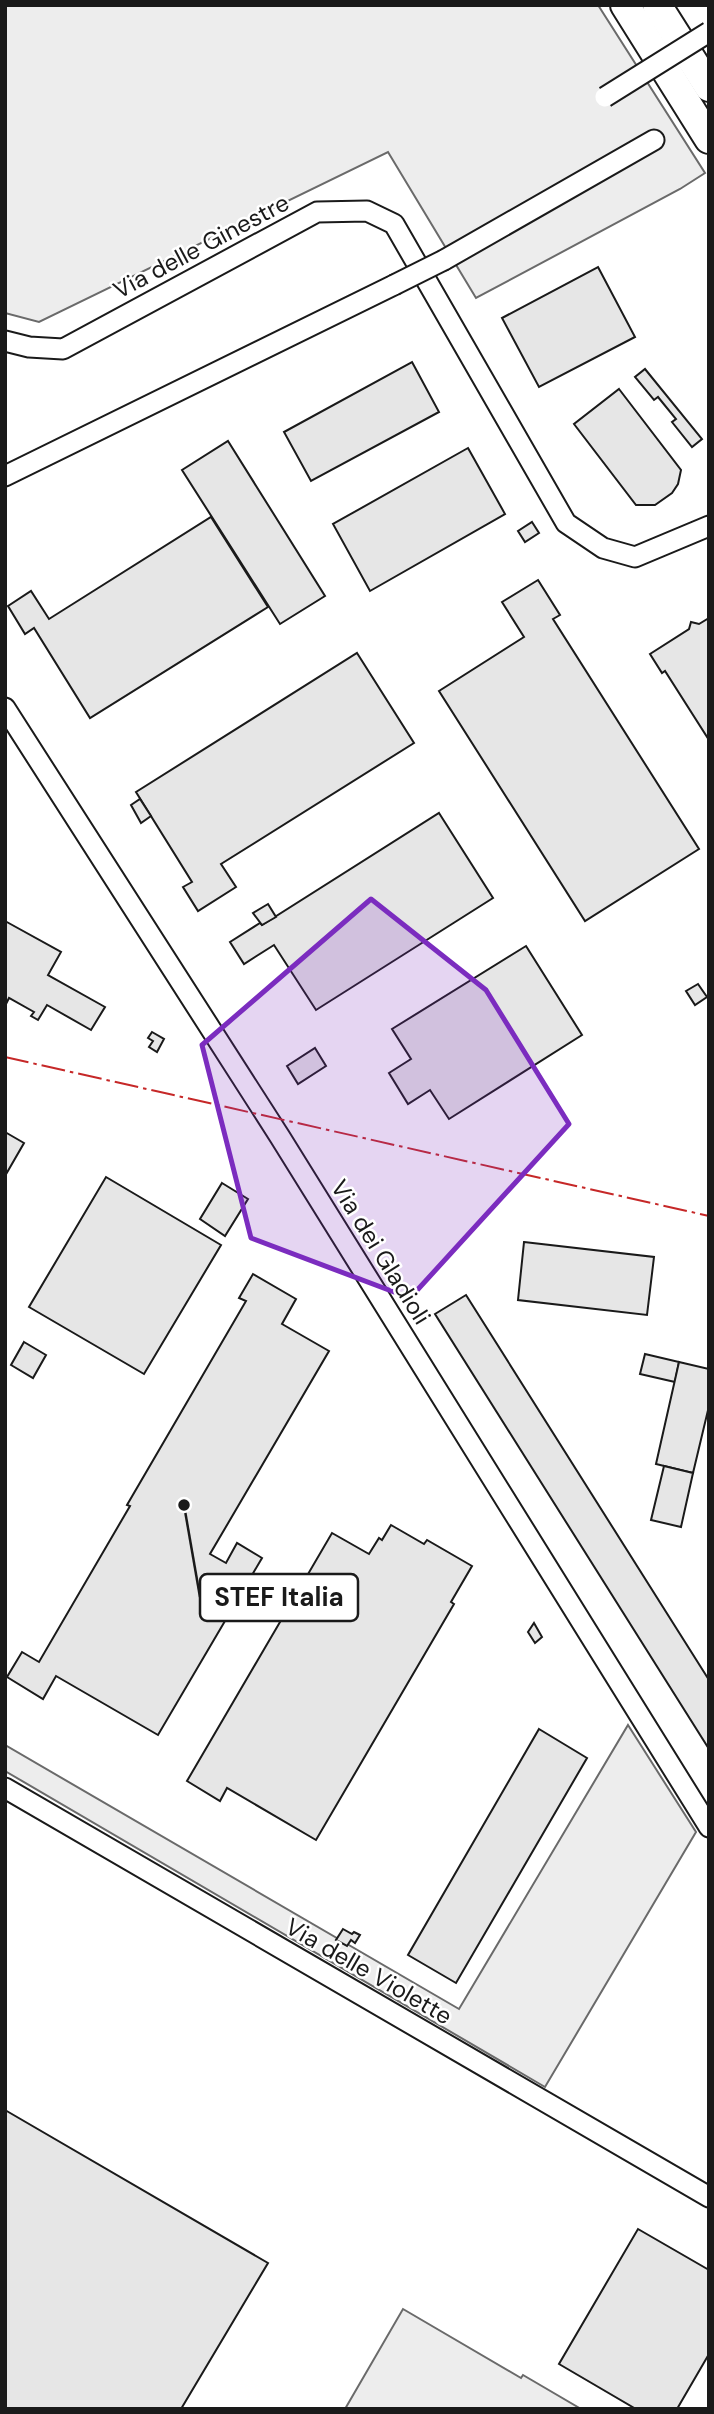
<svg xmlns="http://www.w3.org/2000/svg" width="714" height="2414" font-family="'DM Sans',sans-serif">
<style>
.built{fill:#ededed;stroke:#6a6a6a;stroke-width:2}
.building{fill:#e6e6e6;stroke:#1a1a1a;stroke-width:2}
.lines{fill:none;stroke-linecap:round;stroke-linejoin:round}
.minor-casing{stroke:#1a1a1a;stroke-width:23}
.highway-casing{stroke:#1a1a1a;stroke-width:32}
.minor{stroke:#fff;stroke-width:19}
.highway{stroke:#fff;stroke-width:28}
.minor-bridge-casing{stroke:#1a1a1a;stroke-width:23;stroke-linecap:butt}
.minor-bridge{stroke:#fff;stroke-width:19}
.power{stroke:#c62828;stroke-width:2;stroke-dasharray:24 5 3.5 5;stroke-linecap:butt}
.marked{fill:#7b2cbf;fill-opacity:0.2;stroke:#7b2cbf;stroke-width:5;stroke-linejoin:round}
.labels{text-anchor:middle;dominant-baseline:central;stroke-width:5;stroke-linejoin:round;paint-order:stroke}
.street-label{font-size:24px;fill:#1a1a1a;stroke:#fff}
.leader{fill:none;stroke:#1a1a1a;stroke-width:2.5}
.callout-dot{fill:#1a1a1a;stroke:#fff;stroke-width:2.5}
.callout{fill:#fff;stroke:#1a1a1a;stroke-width:2.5}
.callout-label{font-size:26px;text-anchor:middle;font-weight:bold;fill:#1a1a1a}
</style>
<rect width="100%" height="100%" fill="#fff"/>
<!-- built -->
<g class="built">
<path d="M5,5h593l107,168 -25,16 -204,109 -88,-146 -349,170 -34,-9z"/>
<path d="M628,1725l68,107 -151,255 -540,-316v-26l454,264z"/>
<path d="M403,2309l118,69 2,-3 58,34h-236z"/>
</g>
<!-- building -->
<g class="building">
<path d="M598,267l37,70 -96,50 -37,-69z"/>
<path d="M412,362l27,50 -128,69 -27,-49z"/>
<path d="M645,369l57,70 -10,8 -20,-25 4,-3 -18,-22 -4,3 -19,-23z"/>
<path d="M619,389l62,81 -3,14 -6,9 -17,12h-19l-62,-81z"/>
<path d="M228,441l97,155 -45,28 -98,-154z"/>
<path d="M468,448l37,66 -135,77 -37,-67z"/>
<path d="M211,517l57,90 -178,111 -56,-90 -9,6 -17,-28 23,-15 18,28z"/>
<path d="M532,522l7,11 -14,9 -7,-11z"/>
<path d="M538,580l22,35 -7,4 146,230 -114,72 -146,-230 85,-54 -22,-35z"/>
<path d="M709,618v122l-44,-69 -3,2 -12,-19 39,-25 2,-7 8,2z"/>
<path d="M357,653l57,90 -193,121 15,23 -38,24 -15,-24 9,-5 -56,-90z"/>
<path d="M140,799l11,17 -10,7 -10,-18z"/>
<path d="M439,813l54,85 -177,112 -42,-65 -30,19 -14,-22 30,-19 2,2z"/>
<path d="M268,904l8,13 -14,8 -9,-12z"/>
<path d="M5,921l56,31 -13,23 57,32 -14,23 -44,-25 -9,15 -7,-4 3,-4 -25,-14 -4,8z"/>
<path d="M526,946l56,89 -133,84 -19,-29 -22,14 -19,-31 22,-14 -19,-30z"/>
<path d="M698,984l9,13 -12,8 -9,-14z"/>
<path d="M152,1032l12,7 -7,13 -8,-5 4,-6 -5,-3z"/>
<path d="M315,1048l11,18 -28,18 -11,-18z"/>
<path d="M5,1132l19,11 -19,33z"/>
<path d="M106,1177l115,68 -77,129 -115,-67z"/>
<path d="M222,1183l26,16 -23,37 -25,-17z"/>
<path d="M524,1242l130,15 -7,58 -129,-15z"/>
<path d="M253,1274l43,25 -14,25 47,27 -119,203 16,9 11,-20 25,15 -104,177 -102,-59 -13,23 -36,-22 15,-25 17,10 91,-156 -3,-1 119,-204 -7,-3z"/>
<path d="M466,1295l243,385v69l-274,-435z"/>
<path d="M24,1342l22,13 -13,23 -22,-13z"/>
<path d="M645,1354l34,8 -4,20 -35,-8z"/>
<path d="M679,1362l30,7v37l-16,67 -37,-9z"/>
<path d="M664,1466l29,7 -12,54 -30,-7z"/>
<path d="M391,1525l33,19 3,-4 45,26 -21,36 3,2 -138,236 -89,-52 -7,13 -33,-20 145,-248 37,21 10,-16 3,2z"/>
<path d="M534,1623l8,14 -7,6 -7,-11z"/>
<path d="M539,1729l48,29 -131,225 -48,-28z"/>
<path d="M343,1929l9,5 2,-2 6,3 -5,8 -4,-3 -4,6 -11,-6z"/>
<path d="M5,2110l263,153 -87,146h-176z"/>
<path d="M638,2229l71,41v84l-32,55h-41l-77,-45z"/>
</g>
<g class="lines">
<defs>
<g id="minor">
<path d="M444,260l210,-120"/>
<path d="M5,341l24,6 34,2 254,-137 50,-1 27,13 172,299 37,25 32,9 74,-31"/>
<path d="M5,476l389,-191"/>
<path d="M5,708l275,429 429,690"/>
<path d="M5,1788l704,409"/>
</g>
<g id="highway">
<path d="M625,5l84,134"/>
<path d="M657,5l52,82"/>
</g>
</defs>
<!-- minor casing -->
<use href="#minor" class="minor-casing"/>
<!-- highway casing -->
<use href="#highway" class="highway-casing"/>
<!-- minor -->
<use href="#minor" class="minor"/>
<!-- highway -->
<use href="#highway" class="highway"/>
<defs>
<g id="minor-bridge">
<path d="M605,97l104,-65"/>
<path d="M394,285l50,-25"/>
</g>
</defs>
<!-- minor-bridge casing -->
<use href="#minor-bridge" class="minor-bridge-casing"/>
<!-- minor-bridge -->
<use href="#minor-bridge" class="minor-bridge"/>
<!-- power -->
<path class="power" d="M5,1057l704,159"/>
</g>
<!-- marked area -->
<path class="marked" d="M371,899l115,91 83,134 -159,174 -159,-60 -49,-193z"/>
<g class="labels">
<!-- street labels -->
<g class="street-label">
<text transform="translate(201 246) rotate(-28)">Via delle Ginestre</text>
<text transform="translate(381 1252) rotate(58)">Via dei Gladioli</text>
<text transform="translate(369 1971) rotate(30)">Via delle Violette</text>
</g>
</g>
<!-- callouts -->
<path class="leader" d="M184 1505L200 1597"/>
<circle class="callout-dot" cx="184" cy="1505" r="7"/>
<rect class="callout" x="200" y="1574" width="158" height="47" rx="7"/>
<g class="callout-label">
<text x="279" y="1606">STEF Italia</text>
</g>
<!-- border -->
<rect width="714" height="2414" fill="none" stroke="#1a1a1a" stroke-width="14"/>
</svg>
